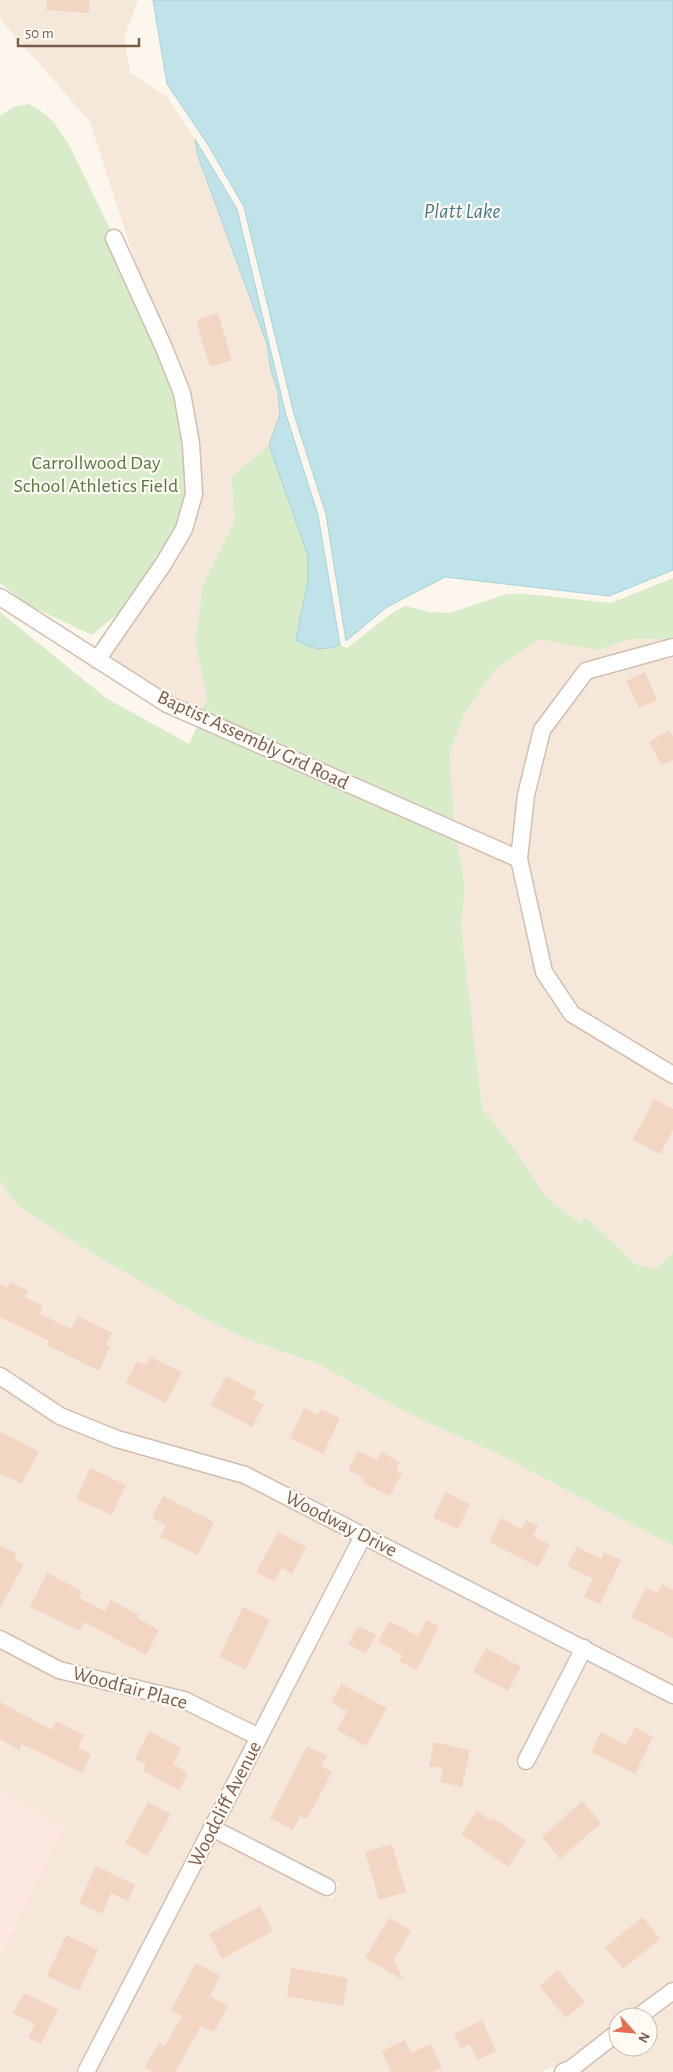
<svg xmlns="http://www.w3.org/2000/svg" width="673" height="2072" font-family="'Alegreya Sans',sans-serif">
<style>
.residential{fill:#f5e8da}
.commercial{fill:#fde8e0}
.green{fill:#d8ecc9}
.water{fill:#bfe3e8;stroke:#a5d3da}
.building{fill:#f3d5c3}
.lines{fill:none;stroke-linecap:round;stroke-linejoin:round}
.minor-casing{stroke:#d1beb0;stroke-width:19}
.minor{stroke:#fff;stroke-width:16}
.labels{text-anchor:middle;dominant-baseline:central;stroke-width:4.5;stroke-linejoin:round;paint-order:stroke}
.park-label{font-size:20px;fill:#537a41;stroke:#fffaf3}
.street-label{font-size:20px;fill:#7a5c4d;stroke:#fffaf3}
.water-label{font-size:21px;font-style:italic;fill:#437c86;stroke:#fffaf3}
</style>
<rect width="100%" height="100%" fill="#fdf6ec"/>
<!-- residential -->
<g class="residential">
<path d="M0,0h138l-14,38 6,34 37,25 28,42 3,17 69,188 4,27 7,21 2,22 -11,31 -38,32 4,43 -32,65 -8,56 12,57 -5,13 -31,-14 -66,-42 54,-69 10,-24 23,-34 9,-37 -9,-96 -55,-127 -47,-146 -90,-103z"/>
<path d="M538,638l60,12 33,-11h35l-84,24 -4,3 -45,62 -16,64 -6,54 -57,-25 -4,-69 13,-36 32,-46z"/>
<path d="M673,656v410l-95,-58 -25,-38 -25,-110 2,-5 -2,-1 7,-57 15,-63 42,-56z"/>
<path d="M457,841l53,23 25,109 29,45 109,67v167l-17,17 -18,-4 -52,-48 -6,6 -35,-27 -26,-41 -37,-47 -21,-183 4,-36z"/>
<path d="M0,1181l17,24 73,47 106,62 53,26 69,24 91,50 87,39 177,93v140l-424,-218 -130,-37 -55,-23 -61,-40 -3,-2z"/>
<path d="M0,1386l56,37 59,24 127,36 109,56 -96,186 -69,-33 -124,-30 -62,-32z"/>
<path d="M368,1548l204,104 -58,113 16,8 59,-113 84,45v276l-10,5 -40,31h-5v4l-52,40 -25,11h-445l121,-232 115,59 7,-15 -115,-59z"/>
<path d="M0,1649l56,28 126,31 65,32 -172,332h-75v-114l64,-131 -64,-36z"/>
<path d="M673,2001v71h-91l36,-28v3h30v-26z"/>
</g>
<!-- commercial -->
<path class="commercial" d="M0,1791l65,36 -65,131z"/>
<!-- green -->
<g class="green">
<path d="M29,104l16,10 10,10 13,19 55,112 56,131 11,124 -59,93 -39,32 -64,-30 -28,-22v-467l14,-9z"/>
<path d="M269,445l39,111v25l-12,58 29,11 15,-5 7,3 45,-35 13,-7 24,6 21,1 56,-19h21l84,9 62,-25v59l-7,2h-35l-33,11 -60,-11 -43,31 -32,46 -13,36 4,69 -252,-110 5,-13 -12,-57 8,-56 32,-65 -4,-43z"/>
<path d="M0,612l106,86 83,46 8,-18 260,115 8,48 -4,36 21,183 37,47 26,41 35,27 6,-6 51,48 19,4 17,-17v294l-177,-93 -87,-39 -91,-50 -69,-24 -53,-26 -106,-62 -73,-47 -17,-24z"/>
</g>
<!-- water -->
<g class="water">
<path d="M153,0h520v570l-64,26 -164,-19 -58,30 -41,34 -20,-127 -32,-100 -50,-207 -37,-64 -40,-59z"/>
<path d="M195,139l42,70 49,206 32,100 22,130c-21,7 -25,4 -44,-5l12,-59v-25l-39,-111 11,-31 -2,-22 -7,-21 -4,-27 -69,-188z"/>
</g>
<!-- building -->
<g class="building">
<path d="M47,0h43l-1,13 -43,-3z"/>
<path d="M218,313l14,47 -22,7 -14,-47z"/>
<path d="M645,672l12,28 -18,8 -13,-27z"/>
<path d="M669,730l4,7v23l-11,6 -13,-24z"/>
<path d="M654,1099l19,10v21l-13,24 -27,-14z"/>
<path d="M10,1282l18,9 -3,6 18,9 -3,8 31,15 7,-13 34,17 -6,12 4,2 -11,24 -52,-26 2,-4 -49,-24v-33l7,4z"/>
<path d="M150,1357l32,15 -16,31 -40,-20 11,-22 9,4z"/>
<path d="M226,1376l31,16 -4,7 11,6 -12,22 -41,-22z"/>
<path d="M304,1408l14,7 3,-6 19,9 -17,36 -33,-16z"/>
<path d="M0,1431l39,21 -18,32 -21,-11z"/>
<path d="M358,1451l19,9 4,-8 19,10 -4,8 6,3 -12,23 -28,-14 2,-4 -16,-8z"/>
<path d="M90,1468l36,17 -14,30 -36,-16z"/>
<path d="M445,1492l25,12 -12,25 -25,-11z"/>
<path d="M163,1496l51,26 -16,33 -38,-18 6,-12 -14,-7z"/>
<path d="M501,1518l20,11 5,-9 12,6 -5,10 17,9 -12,22 -49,-25z"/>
<path d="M278,1532l28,15 -14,27 -10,-6 -8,14 -18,-10z"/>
<path d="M0,1545l17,9 -3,5 10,5 -24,44z"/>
<path d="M577,1547l24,12 3,-7 17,8 -21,44 -16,-7 9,-18 -26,-13z"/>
<path d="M47,1573l35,18 -3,7 26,13 6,-11 28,15 -2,3 22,12 -13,25 -62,-33 -4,9 -50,-24z"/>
<path d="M662,1584l11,6v48l-42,-21 15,-29 11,5z"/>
<path d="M243,1607l27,13 -24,49 -27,-12z"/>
<path d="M427,1620l12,6 -22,44 -18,-9 3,-6 -24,-13 11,-21 29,15z"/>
<path d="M358,1626l18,9 -10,19 -18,-10z"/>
<path d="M486,1648l35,19 -13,24 -35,-19z"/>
<path d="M341,1684l46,24 -21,38 -29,-16 10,-19 -16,-9z"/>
<path d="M0,1702l52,28 4,-9 28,14 -6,12 13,7 -9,19 -60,-29 -3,6 -19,-11z"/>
<path d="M635,1727l18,10 -18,37 -44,-22 10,-20 25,13z"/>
<path d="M149,1731l32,17 -8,16 15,9 -9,17 -36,-19 3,-6 -11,-6z"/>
<path d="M434,1742l36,8 -8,37 -22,-5 3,-14 -14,-2z"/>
<path d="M307,1746l20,10 -6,10 11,6 -25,47 -7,-3 -7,14 -23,-12z"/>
<path d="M582,1801l19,22 -41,36 -18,-22z"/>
<path d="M148,1802l23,12 -24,42 -22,-13z"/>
<path d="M477,1811l14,10 2,-3 33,23 -18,26 -47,-33z"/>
<path d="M392,1844l14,48 -27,8 -14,-48z"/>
<path d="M96,1866l39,19 -7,16 -17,-8 -9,21 -23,-11z"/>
<path d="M260,1906l13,25 -51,28 -13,-25z"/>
<path d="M643,1917l17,22 -37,30 -18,-22z"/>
<path d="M389,1918l22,12 -17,30 9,20 -38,-22z"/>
<path d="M66,1935l32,15 -19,41 -32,-15z"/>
<path d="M196,1963l24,13 -10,20 18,10 -14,26 -13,-6 -26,46h-21l-9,-5 14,-24 6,3 17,-30 -11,-6z"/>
<path d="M291,1968l57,10 -5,28 -56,-10z"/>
<path d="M558,1970l27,32 -19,16 -27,-32z"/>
<path d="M24,1993l34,16 -17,35 -13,-6 7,-14 -22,-11z"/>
<path d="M482,2020l14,31 -19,9 -8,-16 -8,4 -7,-14z"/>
<path d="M405,2040l6,13 20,-9 11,24 -9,4h-42l-9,-21z"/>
</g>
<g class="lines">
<defs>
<g id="minor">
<path d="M0,597l167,107 352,155"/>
<path d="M673,647l-87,24 -44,59 -16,65 -7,64 25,113 28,42 101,61"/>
<path d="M97,660l67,-97 20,-34 10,-35 -3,-50 -9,-51 -18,-45 -50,-110"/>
<path d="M0,1376l60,40 57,23 128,36 428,220"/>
<path d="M0,1639l59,31 125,30 75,37"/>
<path d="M526,1761l58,-113"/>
<path d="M212,1828l115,59"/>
<path d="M638,2017l35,-26"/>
<path d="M86,2072l277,-536"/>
<path d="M563,2072l9,-4 46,-36"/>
</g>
</defs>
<!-- minor casing -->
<use href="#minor" class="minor-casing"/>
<!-- minor -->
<use href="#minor" class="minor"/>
</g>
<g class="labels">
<!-- park labels -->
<g class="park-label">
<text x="96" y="463">Carrollwood Day<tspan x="96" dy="23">School Athletics Field</tspan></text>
</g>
<!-- street labels -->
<g class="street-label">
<text transform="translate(253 740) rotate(25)">Baptist Assembly Grd Road</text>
<text transform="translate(341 1524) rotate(27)">Woodway Drive</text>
<text transform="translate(130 1688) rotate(15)">Woodfair Place</text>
<text transform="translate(225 1804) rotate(-63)">Woodcliff Avenue</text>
</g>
<!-- water labels -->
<g class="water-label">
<text x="462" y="211">Platt Lake</text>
</g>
</g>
<!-- north arrow -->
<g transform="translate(633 2032) rotate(117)"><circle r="24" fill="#fffaf3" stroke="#cabbb1"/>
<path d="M0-4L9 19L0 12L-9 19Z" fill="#e76f51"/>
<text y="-8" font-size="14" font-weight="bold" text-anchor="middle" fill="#7a5c4d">N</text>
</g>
<!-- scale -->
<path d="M18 38v8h121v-8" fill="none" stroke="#7a5c4d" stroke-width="2.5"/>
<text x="25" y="38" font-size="15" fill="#7a5c4d" stroke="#fffaf3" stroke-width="4" paint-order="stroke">50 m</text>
</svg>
